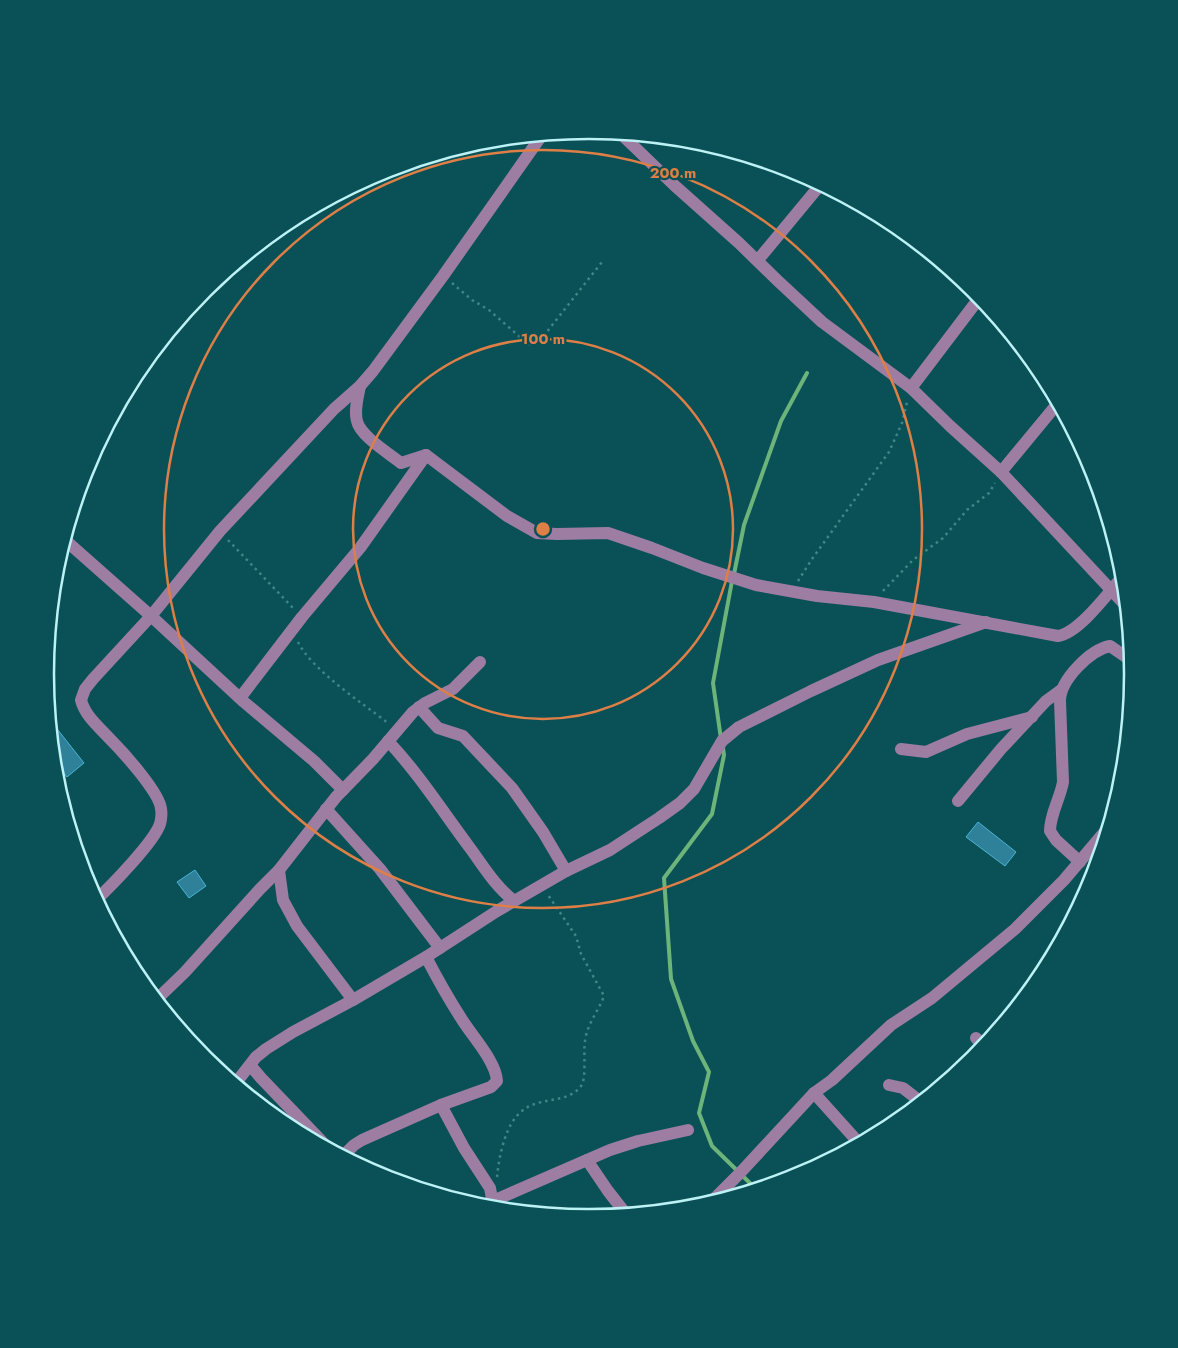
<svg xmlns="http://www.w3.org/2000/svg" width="1178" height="1348" font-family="Jost,sans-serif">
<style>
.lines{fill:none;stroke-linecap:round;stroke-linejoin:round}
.stream{stroke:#6db47b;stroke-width:4}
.building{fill:#2f8099;stroke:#4ab3d5}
.path{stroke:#428488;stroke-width:2.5;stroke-dasharray:2.5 4;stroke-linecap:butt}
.minor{stroke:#9d7da1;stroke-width:12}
.ring{fill:none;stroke:#dd7f46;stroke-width:2.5}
.rim{fill:none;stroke:#bcf1f5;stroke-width:2.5}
.centre{fill:#dd7f46;stroke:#095156;stroke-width:2.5}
.ring-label{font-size:15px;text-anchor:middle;font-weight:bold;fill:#dd7f46;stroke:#095156;stroke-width:4.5;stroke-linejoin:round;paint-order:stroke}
</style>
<rect width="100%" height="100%" fill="#095156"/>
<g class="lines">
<!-- stream -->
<g class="stream">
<path d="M734,574l10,-49 37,-104 26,-48"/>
<path d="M721,739l-8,-56 19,-102"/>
<path d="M723,748l1,7 -12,59 -48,64 7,101 22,62 16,31 -10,41 13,33 44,43"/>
</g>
</g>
<!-- building -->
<g class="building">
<path d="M50,720l34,43 -17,14 -14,-17z"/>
<path d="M978,822l38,30 -11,14 -39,-29z"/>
<path d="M195,870l11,16 -17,12 -12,-16z"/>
</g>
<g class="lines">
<!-- path -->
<g class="path">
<path d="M452,283l20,17 17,10 39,34 6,1 8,-7 60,-76"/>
<path d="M228,540l65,68"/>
<path d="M798,581l14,-22 77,-107 13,-29 5,-21"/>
<path d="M883,591l30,-31 30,-22 24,-28 22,-17 6,-10"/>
<path d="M298,642c14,28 64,61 90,81"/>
<path d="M497,1177c2,-20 8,-53 25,-66 8,-7 19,-9 29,-11 11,-2 23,-4 30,-14 6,-8 2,-33 4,-45 2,-17 13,-29 19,-45l-23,-42 -5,-18 -28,-41"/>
</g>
<!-- minor -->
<g class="minor">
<path d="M620,133l54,52 65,58 38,37 45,42 89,66 39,38 51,46 125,134"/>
<path d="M758,260l63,-76"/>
<path d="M360,386c-2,11 -6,24 -3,35 3,15 33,33 44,42l25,-8 81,61 30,17 20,1 51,-1 44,15 51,20 53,17 61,11 57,6 184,34c21,-3 50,-43 65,-60"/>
<path d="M911,388l69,-91"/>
<path d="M1001,472l57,-69"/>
<path d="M64,539l87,77 93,86 70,59 29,29"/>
<path d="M240,698l62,-81 58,-69 66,-93"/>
<path d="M419,707l19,21 25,8 49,52 31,44 23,39"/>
<path d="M388,741c31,33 55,71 82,107 14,19 25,38 44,53"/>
<path d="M901,749l25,3 41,-18 65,-17"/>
<path d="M958,801l43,-52 45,-48 15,-11"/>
<path d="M326,809l54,60 60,79"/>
<path d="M1080,862l-24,-22 -6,-9c0,-17 10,-32 13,-49l-3,-81c0,-21 30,-51 50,-55l22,15"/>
<path d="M279,870l4,30 14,26 56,74"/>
<path d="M96,900c15,-14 58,-58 64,-76 1,-3 2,-11 1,-15 -1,-16 -38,-57 -51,-70 -11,-12 -25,-23 -29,-39l4,-11 8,-10 58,-63 69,-85 114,-122 26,-23 13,-15 70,-95 99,-141"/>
<path d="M156,1000l29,-28 75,-83 19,-19 57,-73 37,-38 40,-47 12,-9 28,-14 27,-27"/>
<path d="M976,1038l8,8"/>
<path d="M250,1065l11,13 69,72"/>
<path d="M235,1084l21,-27 10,-8 27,-17 60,-32 73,-43 71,-46 69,-40 44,-21 49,-32 21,-15 14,-14 28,-48 17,-14 72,-36 67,-31 108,-38"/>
<path d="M889,1085l14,3 18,14"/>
<path d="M814,1093l45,50"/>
<path d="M441,1105l23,43 26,40 4,21"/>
<path d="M343,1156l11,-11 8,-5 79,-35 50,-18 6,-6c-1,-20 -26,-46 -36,-63 -13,-20 -24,-40 -35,-61"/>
<path d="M587,1160l21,31 18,23"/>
<path d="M710,1203l30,-30 74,-80 18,-13 59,-55 41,-27 83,-69 49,-49 44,-52"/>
<path d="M479,1207l131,-57 28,-9 50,-11"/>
</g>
</g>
<!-- distance rings -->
<g class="ring">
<circle cx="543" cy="529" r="190"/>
<circle cx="543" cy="529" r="379"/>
</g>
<!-- crop -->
<path d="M0 0H1178V1348H0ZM54 674a535 535 0 1 1 1070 0a535 535 0 1 1-1070 0Z" fill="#095156" fill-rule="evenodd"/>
<path class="rim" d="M54 674a535 535 0 1 1 1070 0a535 535 0 1 1-1070 0Z"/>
<circle cx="543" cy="529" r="8" class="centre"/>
<g class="ring-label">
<text x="673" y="178">200 m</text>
<text x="543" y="344">100 m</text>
</g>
</svg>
